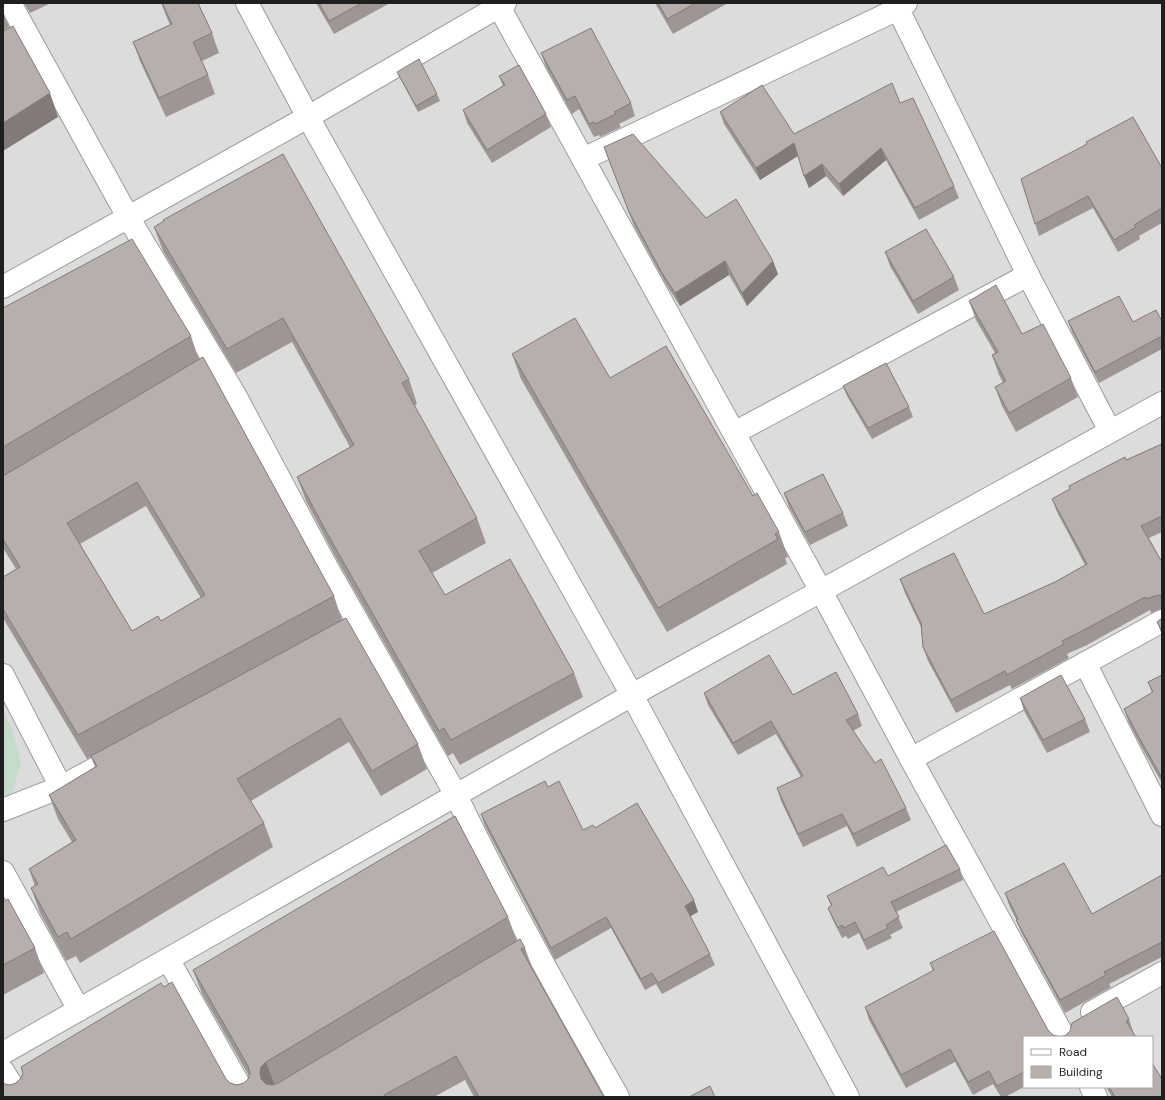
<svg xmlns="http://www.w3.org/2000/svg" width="1165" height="1100" font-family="'DM Sans',sans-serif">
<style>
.residential{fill:#dddcdc;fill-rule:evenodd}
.wetland{fill:#c5dbcc}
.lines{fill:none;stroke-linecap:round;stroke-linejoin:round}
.minor-casing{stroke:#9c9c9c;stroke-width:24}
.minor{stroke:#fff;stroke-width:22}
.wall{fill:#9e9695;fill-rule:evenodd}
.shaded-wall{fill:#817a79}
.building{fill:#b8afad;stroke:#817a79;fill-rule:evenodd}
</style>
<rect width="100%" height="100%" fill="#efeae7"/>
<!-- residential -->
<path class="residential" d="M3,3h1159v1094h-1159zM1024,1037h128v50h-128z"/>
<!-- wetland -->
<path class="wetland" d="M3,710l9,18 9,36 -10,31 -8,4z"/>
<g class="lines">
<defs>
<g id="minor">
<path d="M10,3l118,214 107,178 90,169 131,231c49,103 106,203 162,302"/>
<path d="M247,3l61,114 324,578 216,402"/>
<path d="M497,3l324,588 90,168 153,278"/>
<path d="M898,9l64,130 66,136 82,156"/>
<path d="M583,159l315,-150 8,-6"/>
<path d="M3,287l305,-170 197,-114"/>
<path d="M734,433l294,-158"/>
<path d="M1085,663l77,152"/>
<path d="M3,675l58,112"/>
<path d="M911,759l251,-138"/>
<path d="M3,810l58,-23 39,-21"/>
<path d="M3,872l76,138"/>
<path d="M168,959l78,138"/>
<path d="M1092,1012l70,-39"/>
<path d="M3,1053l629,-358 530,-292"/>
<path d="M3,1071l16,26"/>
<path d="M1091,1087l5,10"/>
</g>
</defs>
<!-- minor casing -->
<use href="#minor" class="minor-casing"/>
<!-- minor -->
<use href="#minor" class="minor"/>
</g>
<!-- wall -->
<g class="wall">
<path d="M24,3h27l-21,10z"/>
<path d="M161,3h37l14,30 7,20 -17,8 6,14 7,19 -49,23 -26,-56 -7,-19 37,-17z"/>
<path d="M316,3h74l-56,31z"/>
<path d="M655,3h73l-55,31z"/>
<path d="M3,11l6,16 -6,4z"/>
<path d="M541,53l90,50 4,13 -16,8 2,3 -21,10 -1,-2 -5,2 -15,-28 -7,5 -26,-47z"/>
<path d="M397,72l40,22 3,7 -22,11 -18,-34z"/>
<path d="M499,76l47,38 5,13 -59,36 -25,-40 -4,-13 40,-24z"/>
<path d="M900,103l54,83 5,12 -40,22 -33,-60 -43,36 -17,-20 -17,12 -11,-32 -38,24 -36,-56 -4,-12 74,22z"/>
<path d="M604,147l102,71 72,56 -31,32 -18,-31 -49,31 -13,-20 -33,-60z"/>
<path d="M1162,168v55l-23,13 1,3 -22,13 -25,-44 -54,28 -18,-57z"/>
<path d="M154,227l255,152 8,25 -3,2 63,112 9,25 -54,30 13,22 129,78 9,24 -123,68 -7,-12 -5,3 -112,-198 -30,-57 -9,-24 53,-30 -58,-105 -56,31 -73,-122z"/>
<path d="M885,252l69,25 5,13 -41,24 -28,-48z"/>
<path d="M969,301l53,33 49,44 7,19 -62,35 -14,-26 -7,-19 8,-4 -4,-8 -7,-20 3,-2 -19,-33z"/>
<path d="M3,308l188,28 8,24 135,236 8,24 76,124 9,25 -46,27 -32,-54 -98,59 13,22 9,24 -193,116 -4,-7 -10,5 -26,-48 -9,-25 4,-2 -6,-17 43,-27 -14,-23 -9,-24 46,-28 -4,-10 -4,2 -84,-141v-41l13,-8 -13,-21zM146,506l55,92 -40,23 -29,10 -52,-87z"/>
<path d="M1068,321h94v28l-63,34 -27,-51z"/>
<path d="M512,354l98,24 143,118 26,36 9,25 -3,1 2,6 -120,68 -146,-253z"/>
<path d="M843,386l66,21 4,10 -41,22 -25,-43z"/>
<path d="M1162,444v88l-13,6 13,24v47l-11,4 -1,-3 -63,35 -20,9 2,4 -57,31 -2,-4 -54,28 -28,-52 -5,-14 -2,-20 -16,-34 -5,-14 84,35 71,-32 30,-17 -28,-53 -5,-13 18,-10 -1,-3 57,-26z"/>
<path d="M784,493l59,20 5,13 -38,19 -21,-38z"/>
<path d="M1162,618v17l-5,-13z"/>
<path d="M1162,675v108l-20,-35 -13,-25 -5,-14 28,-16 -4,-11z"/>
<path d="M704,693l89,2 65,19 4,12 -9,5 22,32 31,45 5,12 -54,27 -10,-21 -44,21 -22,-46 -4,-13 24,-11 -25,-43 -38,21 -30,-50z"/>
<path d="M1020,698l65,21 5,13 -43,21 -23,-42z"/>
<path d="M548,787l35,43 12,-2 103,84 -8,4 20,38 5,11 -53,29 -6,-10 -11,6 -34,-62 -56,32 -70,-134 -4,-12z"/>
<path d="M960,869l3,11 -67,32 7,16 -13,7 2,3 -25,12 -8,-17 -11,6 -2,-3 -4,2 -10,-20 -4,-10 3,-2 -4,-10 61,-20z"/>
<path d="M1162,875v82l-53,27 2,3 -46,26 -44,-81 -5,-13 -7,-14 -4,-12 87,21z"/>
<path d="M3,902l32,46 9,25 -41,22z"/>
<path d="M508,917l9,24 8,7 8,22 71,127h-130l-9,-17 -31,17h-431l2,-13 5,1 216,-6 4,4 7,2 7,-2 4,-4 1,-3 -47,-82 -9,-24z"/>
<path d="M930,963l118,67 5,5 7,2 69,-18 4,13 3,5h-112v50l-19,10h-4l-8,-13 -20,11 -18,-33 -49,26 -37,-68 -4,-13 68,-36z"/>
<path d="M1106,1087h46l10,10h-50z"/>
</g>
<!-- shaded-wall -->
<g class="shaded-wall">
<path d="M50,93l8,24 -55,34v-28z"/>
<path d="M794,143l5,12 -39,25 -4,-12z"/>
<path d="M881,148l5,12 -43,36 -4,-12z"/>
<path d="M822,164l4,12 -17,12 -5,-12z"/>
<path d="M725,261l4,14 -49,31 -5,-13z"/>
<path d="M773,261l5,13 -31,32 -5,-13z"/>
<path d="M694,900l4,12 -9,5 -4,-11z"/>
<path d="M266,1062l9,24 -5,5 -9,-12 -1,-6 1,-6z"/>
</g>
<!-- building -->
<g class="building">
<path d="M162,3h36l14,30 -19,9 15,33 -49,23 -26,-56 39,-18z"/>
<path d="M319,3h43l-33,18z"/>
<path d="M658,3h38l-29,16z"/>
<path d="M13,26l37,67 -47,30v-92z"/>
<path d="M591,28l40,75 -17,9 2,2 -21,10 -1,-2 -5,2 -14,-28 -8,4 -26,-47z"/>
<path d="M419,59l18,35 -21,12 -19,-34z"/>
<path d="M519,65l27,49 -59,36 -24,-40 42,-25 -6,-9z"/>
<path d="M892,83l8,20 13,-5 41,88 -39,22 -34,-60 -42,36 -17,-20 -18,12 -10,-33 -38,25 -36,-56 42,-27 32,49z"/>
<path d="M1133,117l29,51v40l-28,17 2,2 -22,13 -26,-44 -53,28 -14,-45 66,-35 -1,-2z"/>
<path d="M633,134l73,84 30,-19 37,62 -31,32 -17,-32 -50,32 -13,-20 -33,-61 -25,-65z"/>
<path d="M283,154l126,225 -7,4 75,135 -58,33 26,44 65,-36 64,114 -123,67 -7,-12 -5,3 -112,-198 -30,-56 57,-32 -71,-127 -56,31 -73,-122 10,-6 -1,-1z"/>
<path d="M926,229l28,48 -41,24 -28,-49z"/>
<path d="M132,239l59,97 -188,111v-139z"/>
<path d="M996,285l26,49 21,-10 28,54 -62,35 -14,-26 11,-6 -14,-26 6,-3 -29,-51z"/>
<path d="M1119,296l14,26 23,-12 6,11v15l-67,36 -27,-51z"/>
<path d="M575,318l35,60 56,-32 87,150 4,-3 22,39 -4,2 3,5 -120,69 -146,-254z"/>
<path d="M203,357l131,239 -256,139 -75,-126v-32l17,-10 -17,-28v-63zM137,482l68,113 -44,26 -3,-5 -26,15 -65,-108z"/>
<path d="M886,363l23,44 -41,21 -25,-42z"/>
<path d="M1162,444v72l-21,10 21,36v34l-4,-1 -12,4 -1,-2 -63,34 -20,10 2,3 -57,31 -2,-4 -54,29 -28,-53 -2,-24 -21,-44 54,-26 30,61 71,-32 32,-18 -35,-65 18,-10 -1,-3 56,-29 1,3z"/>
<path d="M823,474l20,39 -38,19 -21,-39z"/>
<path d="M346,618l72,126 -46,27 -32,-53 -103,61 27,44 -193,116 -4,-7 -9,5 -27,-49 7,-4 -9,-15 47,-29 -27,-45 48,-29 -6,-10z"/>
<path d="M1162,618v13l-5,-9z"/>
<path d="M769,655l24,40 43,-23 22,42 -12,6 29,43 6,-4 25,49 -53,26 -11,-20 -44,20 -21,-46 26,-12 -32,-55 -38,22 -29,-50z"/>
<path d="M1061,675l24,44 -42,21 -23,-42z"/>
<path d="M1162,675v103l-25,-44 -13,-25 29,-17 -5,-10z"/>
<path d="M545,781l3,6 11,-6 24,49 10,-5 2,3 42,-25 57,97 -9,6 25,48 -52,29 -6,-10 -11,6 -35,-62 -55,31 -70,-134z"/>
<path d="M455,816l53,101 -242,145 -5,5 -1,6 1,6 5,5 7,1 5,-2 242,-144 5,9 -4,1 83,148h-125l-23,-41 -72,39 1,2h-382v-15l2,2 5,1 6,-2 5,-5 2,-5 -2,-6 140,-84 3,4 8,-5 54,97 4,4 7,2 7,-2 4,-4 2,-6 -2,-7 -55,-96z"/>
<path d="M946,845l14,24 -69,33 8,15 -13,8 2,3 -24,12 -9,-18 -11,6 -2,-3 -4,3 -10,-20 4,-3 -5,-9 56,-29 5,9z"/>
<path d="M1064,863l28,51 70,-39v67l-58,30 2,3 -46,25 -44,-80 2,-1 -13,-26z"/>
<path d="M8,899l27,49 -32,17v-63z"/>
<path d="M994,931l54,99 5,5 7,2 6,-2 4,-4 2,-8 45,-26 12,22 -3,2 10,16h-112v35l-27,14 -8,-15 -21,11 -18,-33 -49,26 -36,-68 69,-37 -4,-7z"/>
<path d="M1152,1063l10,16v18h-47l-6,-10h43z"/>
<path d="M710,1086l5,11h-26z"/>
</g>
<!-- border -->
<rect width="1165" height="1100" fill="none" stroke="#1f1f1f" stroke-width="8"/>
<!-- legend -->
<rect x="1023" y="1036" width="130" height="52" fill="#ffffff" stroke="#a5a5a5"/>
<rect x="1031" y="1049" width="20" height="6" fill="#ffffff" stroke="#a5a5a5"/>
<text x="1059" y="1056" font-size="12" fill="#1f1f1f">Road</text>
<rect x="1031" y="1066" width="20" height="12" fill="#b8afad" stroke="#a5a5a5"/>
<text x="1059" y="1076" font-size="12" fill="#1f1f1f">Building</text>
</svg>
